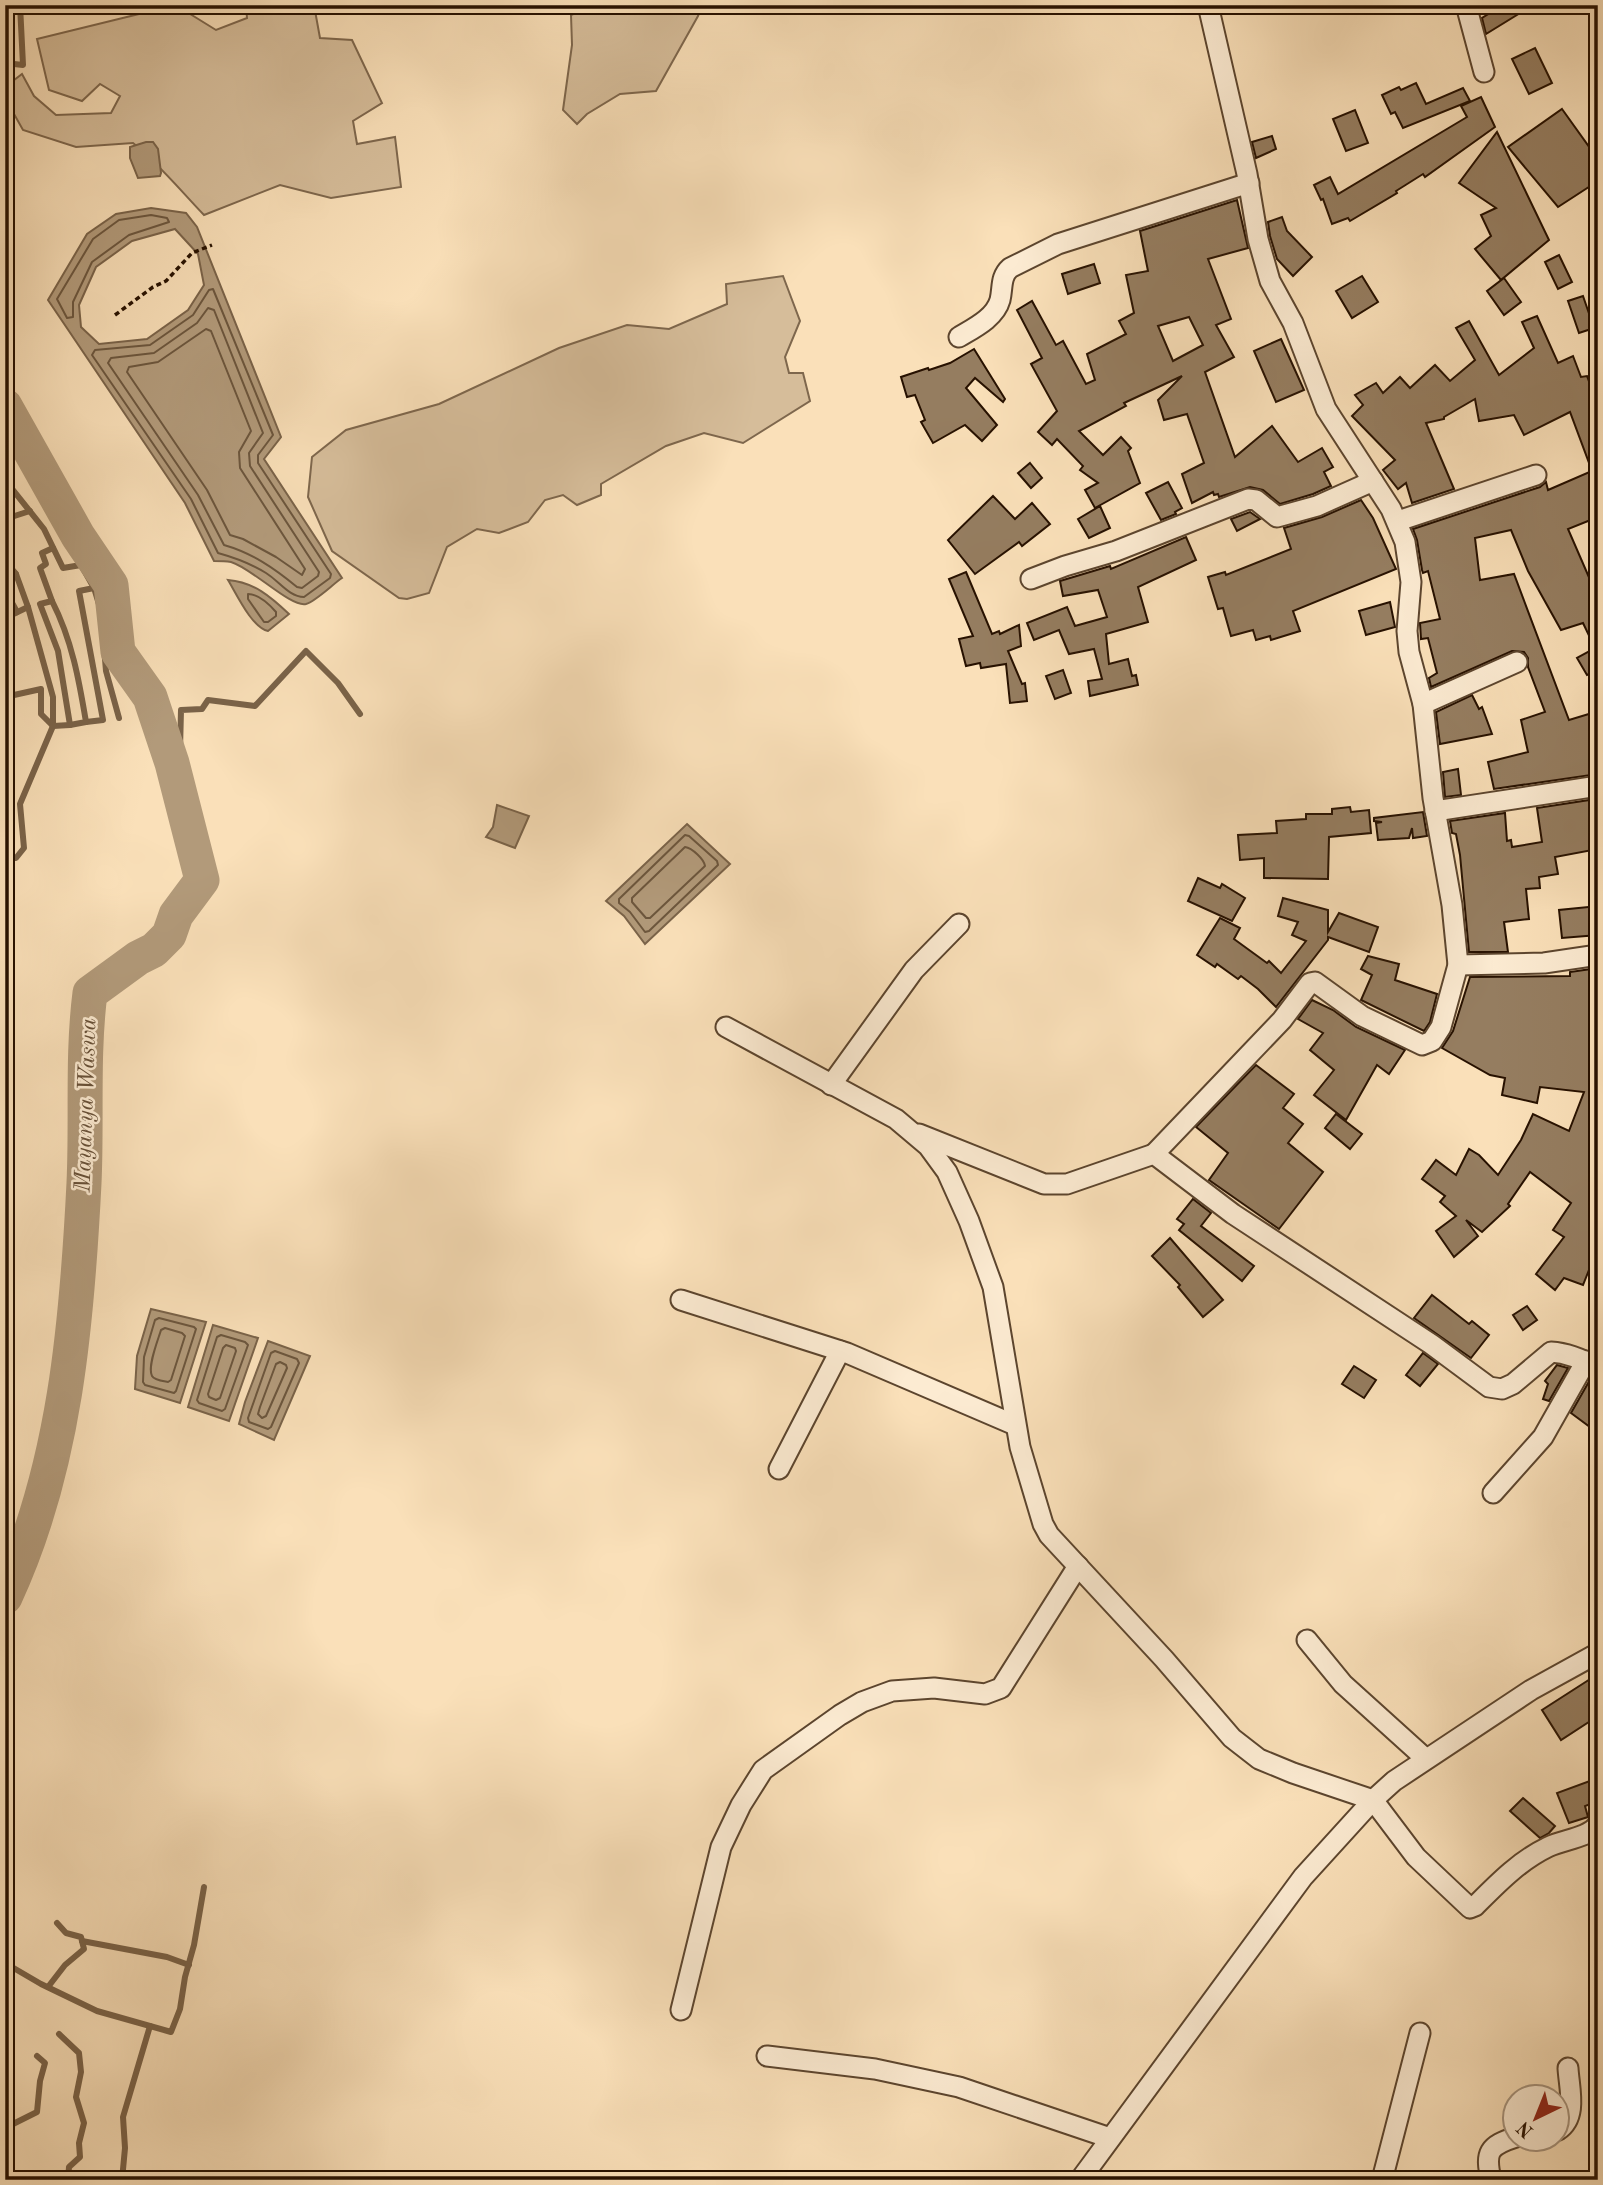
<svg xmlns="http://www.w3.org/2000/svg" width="1603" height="2185" font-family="'Old Standard TT',serif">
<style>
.green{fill:#d6bd9a;stroke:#7e674d;stroke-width:2}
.water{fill:#b29a7a;stroke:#7a6349;stroke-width:2;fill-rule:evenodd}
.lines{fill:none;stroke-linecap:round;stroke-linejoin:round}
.shore{stroke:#6c563d;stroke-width:2}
.stream{stroke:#7a6349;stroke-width:6}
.river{stroke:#b29a7a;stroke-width:35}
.building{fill:#957d60;stroke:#271100;stroke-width:2;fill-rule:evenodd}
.minor-casing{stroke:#5c452e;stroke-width:23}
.path{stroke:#271100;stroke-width:3.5;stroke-dasharray:5 3.5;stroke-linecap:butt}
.minor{stroke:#fcebd2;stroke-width:19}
.labels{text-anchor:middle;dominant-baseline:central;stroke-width:5;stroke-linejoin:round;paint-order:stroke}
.water-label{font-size:23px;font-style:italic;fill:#664f37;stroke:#fcebd2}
</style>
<rect width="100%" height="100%" fill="#fae0b9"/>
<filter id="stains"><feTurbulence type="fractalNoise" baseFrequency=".00286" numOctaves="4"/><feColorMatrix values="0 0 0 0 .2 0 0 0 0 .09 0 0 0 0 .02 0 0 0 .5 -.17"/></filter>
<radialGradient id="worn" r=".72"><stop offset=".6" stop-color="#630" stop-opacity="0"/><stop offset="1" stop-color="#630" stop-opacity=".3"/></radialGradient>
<!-- green -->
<g class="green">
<path d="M246,5h68l6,33 32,2 30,63 -29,18 4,23 38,-7 6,50 -70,11 -51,-13 -76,30c-24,-25 -45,-51 -71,-72l-57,4 -53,-17 -18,-32v-11l17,-13 12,22 22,19 55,-2 9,-17 -20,-12 -18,17 -33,-11 -12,-51 102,-25 43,-5 34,21 31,-12z"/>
<path d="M594,5h108l-4,11 -42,75 -36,3 -33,20 -10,10 -14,-14 9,-65 -1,-30z"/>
<path d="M783,276l17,45 -15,36 4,16h14l7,28 -67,42 -39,-10 -38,13 -65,38v11l-24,10 -14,-10 -18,5 -17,22 -29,11 -22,-4 -30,18 -18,46 -22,6 -8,-1 -67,-47 -24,-54 4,-40 34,-27 93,-26 120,-56 68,-23 42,4 58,-25 -1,-20z"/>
</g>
<!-- water -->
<g class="water">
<path d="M146,142h7l5,7 3,24 -1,3 -22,2 -8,-20v-11z"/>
<path d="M151,208l35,5 11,14 84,210 -17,22 78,119c-9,6 -26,23 -36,26 -15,4 -54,-36 -75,-42 -6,-1 -12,-1 -17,-1l-29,-58 -137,-203 39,-66 29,-20zM175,229l23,25 6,31 -16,25 -41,29 -48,5 -18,-17 -2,-22 17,-38 36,-26z"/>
<path d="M228,580c26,2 43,17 61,34l-21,17c-16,-3 -32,-38 -40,-51z"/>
<path d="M497,805l32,11 -14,32 -29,-11 7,-10z"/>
<path d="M687,824l43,40 -85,80 -21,-28 -18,-15z"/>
<path d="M151,1309l55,13 -26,81 -45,-14 2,-33z"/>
<path d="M213,1325l45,13 -29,83 -41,-14z"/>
<path d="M268,1341l42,15 -36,84 -35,-16 6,-22z"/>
</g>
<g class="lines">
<!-- shore -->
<g class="shore">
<path d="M151,215l16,3 2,4 -40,13 -37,27 -19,40v15l-6,1 -10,-19 36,-60 26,-19z"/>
<path d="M213,289l60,146 -15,20v8l73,111 -1,4 -26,19c-15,0 -25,-16 -38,-24 -16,-10 -30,-15 -48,-20l-27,-54 -99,-144 3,-5 55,-5 43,-30 16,-25z"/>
<path d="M208,308l6,2 49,123 -14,20 1,13 69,106 -1,4 -16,12 -5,-1c-23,-19 -45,-34 -73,-42l-26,-50 -90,-132 3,-5 43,-5 43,-30z"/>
<path d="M206,329l5,2 40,100 -12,21 1,16 65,101 -3,6 -26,-18 -33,-18 -13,-4 -23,-45 -80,-118 2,-5 29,-5z"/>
<path d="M248,594c11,0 21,10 28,18v4l-8,6h-4l-16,-23z"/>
<path d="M685,835l4,1 28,25 1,4 -69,66 -4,1 -15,-20 -11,-9v-4z"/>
<path d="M685,847c7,1 19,12 20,19l-55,52h-4l-14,-16v-4z"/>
<path d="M159,1318l35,9 2,2 -20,62 -2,2 -29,-8 -2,-3 1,-25 11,-37z"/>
<path d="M165,1328l17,5 3,3 -14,44 -3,2c-5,-1 -14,-2 -16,-6 -5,-9 6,-36 9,-46z"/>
<path d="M221,1335l24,7 3,3 -23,64 -3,2 -23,-8 -2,-3 20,-63z"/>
<path d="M226,1345l9,3 1,3 -16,47 -4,2 -7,-3 -1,-3 15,-46z"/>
<path d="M275,1351l22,8 2,4 -28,64 -3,2 -19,-7 -1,-4 23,-65z"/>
<path d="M280,1362l6,3 1,3 -21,48 -4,2 -4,-4 2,-7 16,-43z"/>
</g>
<!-- stream -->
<g class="stream">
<path d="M5,63l18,2 -3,-60"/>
<path d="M5,480l39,49 19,39 18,-3 13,23 -15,3 24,129 -17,2"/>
<path d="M5,519l25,-8"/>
<path d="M5,561l11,13 12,33 25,90v29l-33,78 4,44 -8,10 -11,-2"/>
<path d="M5,578l11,-4"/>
<path d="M94,588l7,23 5,60 13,47"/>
<path d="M5,590l12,22"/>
<path d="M52,601c20,39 27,79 34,121l-16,3"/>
<path d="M5,618l23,-11"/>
<path d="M5,697l36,-8v25l12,12 17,-1 -12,-74 -18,-47 12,-3 -12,-33 6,-4 -4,-11 11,-5"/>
<path d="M172,763l8,-13 1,-40 21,-1 6,-9 47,6 51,-55 32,32 22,31"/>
<path d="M82,1941l85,16 22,8"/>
<path d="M5,1963l36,21 56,27 74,21 9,-23 5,-32 9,-32 10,-58"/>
<path d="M48,1987l17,-22 19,-16 -3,-12 -15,-4 -9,-10"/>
<path d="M5,2026l4,-11 -1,-15"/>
<path d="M59,2034l20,19 2,19 -5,25 8,26 -5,20 1,14 -11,10 -1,13"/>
<path d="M5,2142l8,-18 24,-12 3,-31 5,-18 -8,-7"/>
<path d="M122,2180l3,-32 -2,-31 27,-91"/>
</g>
<!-- river -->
<path class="river" d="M5,406l73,130 33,49 7,67 32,45 22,66 30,117 -26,35 -7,20 -15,15 -16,8 -48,35c-8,63 -3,126 -6,190 -7,140 -19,285 -79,414"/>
</g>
<!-- building -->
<g class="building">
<path d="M1503,5h30l-47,29 -4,-16z"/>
<path d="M1535,48l17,35 -23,11 -17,-35z"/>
<path d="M1416,83l10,21 37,-16 7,13 -67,27 -8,-16 -4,2 -9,-19 17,-8 2,3z"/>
<path d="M1481,97l14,30 -70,50 -2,-3 -27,17 1,2 -47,28 -2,-3 -16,6 -9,-25 -2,1 -7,-15 16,-8 8,17 129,-77 -6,-11z"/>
<path d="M1562,109l30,42 -1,1 7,10v19l-40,26 -50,-60z"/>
<path d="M1355,110l13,33 -22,8 -13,-32z"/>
<path d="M1497,132l52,108 -48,40 -26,-31 16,-13 -10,-21 15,-7 -37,-25z"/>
<path d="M1272,136l4,13 -20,9 -4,-16z"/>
<path d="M1237,200l11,48 -40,11 23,60 -15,6 18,32 -29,15 30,85 37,-31 26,36 24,-14 11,19 -9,5 7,14 -18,8 -33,10 -17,-14 -13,-3 -31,10 -1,-3 -4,1 -1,-3 -21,11 -10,-29 22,-11 -17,-49 -23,6 -6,-20 24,-24 -58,27 2,3 -47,25 24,24 18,-18 10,11 -3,3 12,32 -45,25 -10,-18 13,-7 -18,-13 3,-4 -26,-27 -5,6 -14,-13 19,-21 -26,-47 11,-6 -25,-48 15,-9 24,44 7,-4 23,43 9,-4 -8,-26 39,-20 -7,-13 15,-8 -8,-38 22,-4 -8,-40zM1189,317l14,28 -30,16 -15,-35z"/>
<path d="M1282,217l5,14 25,26 -19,19 -16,-17 -7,-23 -2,-14z"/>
<path d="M1559,255l13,27 -14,7 -13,-27z"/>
<path d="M1094,264l6,19 -32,11 -6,-20z"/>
<path d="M1362,276l16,26 -26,16 -16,-27z"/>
<path d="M1504,278l17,24 -17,13 -17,-24z"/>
<path d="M1583,296l11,32 -15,5 -11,-32z"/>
<path d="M1537,316l21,47 15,-7 8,21 6,-1 11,30v111l-30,12 30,69v72l-11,5 -10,-17 18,-10 -12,-25 -22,7 -33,-59 -17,-41 -36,8 5,42 34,-6 55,146 23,-7 6,20v41l-104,15 -6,-27 40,-10 -7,-32 24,-8 -17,-45v-9l-4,-6 -12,-1 -81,36 -2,-9 8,-5 -9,-35 -7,1 -1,-16 20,-4 -12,-48 -5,2 -1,-3 -5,-30 -4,-11 127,-42 6,-5 2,8 44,-19 -22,-59 -46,23 -10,-20 -35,6 -4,-22 -31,18v2l-18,4 28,66 -42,14 -6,-20 -8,6 -15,-19 12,-10 -43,-44 11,-11 -8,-10 21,-12 7,10 17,-16 10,11 25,-23 15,16 25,-21 -19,-32 13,-7 30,54 35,-27 -12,-26z"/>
<path d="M1281,339l23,51 -28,12 -22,-51z"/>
<path d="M974,349l31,50 -2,3 -28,-24 -9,10 31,37 -15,16 -17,-16 -32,18 -12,-21 4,-2 -10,-25 -8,2 -6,-20 27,-9 1,2 21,-7z"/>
<path d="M1030,463l12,15 -11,10 -13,-15z"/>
<path d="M1168,482l14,26 -7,4 1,2 -15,6 -15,-27z"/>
<path d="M993,496l22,23 17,-16 18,21 -28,22 -3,-4 -44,32 -27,-34z"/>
<path d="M1361,500l12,18 23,51 -103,42 7,20 -29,9 -1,-4 -14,4 -3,-10 -22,6 -8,-28 -5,1 -10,-32 17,-5 1,3 65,-26 -7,-21 38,-11z"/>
<path d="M1100,506l10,22 -21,10 -11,-19z"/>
<path d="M1250,512l10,7 -23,12 -6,-12z"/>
<path d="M1186,537l10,23 -58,27 10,35 -42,12 3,30 19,-5 4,17 4,-1 2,10 -48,11 -2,-15 14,-2 -8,-30 -25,5 -10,-24 -25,10 -7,-17 40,-16 8,19 32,-9 -9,-27 -35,6 -3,-15 50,-15 1,3z"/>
<path d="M966,572l26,62 7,-3 1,3 19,-9 2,21 -13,5 14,33 3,-1 2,18 -17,2 -4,-39 -25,4 -1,-5 -14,3 -7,-27 14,-3 -24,-57z"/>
<path d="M1390,602l5,25 -29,8 -7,-24z"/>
<path d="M1063,670l8,23 -16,6 -9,-23z"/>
<path d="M1472,695l7,14 3,-2 10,27 -52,10 -4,-32z"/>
<path d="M1458,769l3,26 -16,2 -2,-25z"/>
<path d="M1596,799l2,10h-4l4,22v18l-43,8 3,17 -19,3 1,11 -14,1 3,30 -25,3 4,30h-39l-9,-97 -4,-21 -4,-1 -2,-12 55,-8 2,28 4,-1 1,7 30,-5 -5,-34z"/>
<path d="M1350,807l1,5 18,-2 2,23 -42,4 -1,42 -64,-1v-20l-24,2 -2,-25 39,-2 -1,-12 30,-2v-5h26v-5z"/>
<path d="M1423,812l4,24 -14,2 -1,-10 -3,10 -31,2 -2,-17 6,-1 -8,-1v-3z"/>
<path d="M1198,878l22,10 2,-4 23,14 -13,23 -44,-20z"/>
<path d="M1283,898l45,12v22l11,-19 39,14 -9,25 -41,-15v3l-52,67 -18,-18 -17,-13 -3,3 -21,-15 -2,3 -18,-12 23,-37 20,10 -6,11 33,24 2,-2 12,12 25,-32 -14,-6 6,-13 -20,-6z"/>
<path d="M1598,906v29l-36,3 -3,-28z"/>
<path d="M1368,956l31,8 -4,16 42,14 -7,28 -6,9 -63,-31 11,-25 -11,-6z"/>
<path d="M1598,968v307l-9,-5 -6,15 -19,-7 -9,12 -19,-16 28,-37 -11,-7 18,-27 -41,-31 -22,32 2,2 -28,26 -16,-12 12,16 -24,21 -18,-26 20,-15 -16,-14 5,-6 -23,-17 14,-19 20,15 13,-26 10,6 19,20 23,-35 12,-26 36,17 15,-39 -44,-5 -3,16 -35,-8 3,-17 -15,-3 -48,-27 11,-17 17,-54 100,-1v-4z"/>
<path d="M1312,1000l21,10 23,17 49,23 -16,24 -12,-9 -31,55 -32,-25 20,-25 -24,-20 13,-17 -25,-14z"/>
<path d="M1256,1065l38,29 -11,14 20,16 -15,19 35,29 -44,57 -70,-49 19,-27 -32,-26z"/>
<path d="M1336,1114l26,20 -12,15 -25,-21z"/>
<path d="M1193,1199l18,14 -10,13 53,40 -12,15 -63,-51 5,-6 -7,-5z"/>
<path d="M1170,1238l53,62 -20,17 -25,-30 2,-2 -28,-29z"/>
<path d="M1432,1295l37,29 3,-3 17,14 -18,23 -57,-40z"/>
<path d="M1527,1306l10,14 -14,10 -10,-15z"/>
<path d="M1423,1353l15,11 -18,22 -14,-11z"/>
<path d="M1557,1365l11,3 -19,33 -6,-2 5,-15 -3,-3z"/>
<path d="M1354,1366l22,14 -12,18 -22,-14z"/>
<path d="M1591,1378l7,2v53l-27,-20z"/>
<path d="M1598,1674v42l-37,24 -19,-30z"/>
<path d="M1598,1778v23l-13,5 3,11 -19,6 -12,-30z"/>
<path d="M1523,1798l32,28 -6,7 -9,5 -30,-27z"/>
</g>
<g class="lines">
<defs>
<g id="minor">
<path d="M1466,5l18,67"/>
<path d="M959,337c15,-9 36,-19 41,-37 3,-12 0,-23 10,-32l48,-24 191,-61"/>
<path d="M1398,521l138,-46"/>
<path d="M1031,579l34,-13 51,-15 132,-52 8,1 21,17 40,-11 56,-25"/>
<path d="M1423,704l94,-42"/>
<path d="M1435,811l163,-25"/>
<path d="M1458,965l86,-2 54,-8"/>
<path d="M726,1027l170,92 32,27 19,26 22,49 24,66 27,160 23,77 6,11 115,124 68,79 27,21 34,14 80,27 43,57 54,51 5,-2c22,-22 44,-45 73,-59 16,-8 38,-8 50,-22"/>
<path d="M831,1085l83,-115 45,-46"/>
<path d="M919,1134l125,50h23l87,-30 79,60 198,130 58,43 13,2 11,-5 38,-32c16,1 33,8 47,16"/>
<path d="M1154,1154l128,-134 28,-37 5,-1 47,34 60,29 10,-4 9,-14 17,-62 -6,-60 -19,-107 -10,-94 -14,-52 -2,-21 4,-49 -6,-40 -14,-33 -65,-100 -33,-86 -23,-42 -12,-42 -11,-65 -39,-169"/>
<path d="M681,1300l166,53 168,72"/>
<path d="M779,1469l61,-118"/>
<path d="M1493,1493l50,-56 43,-76"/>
<path d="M1307,1640l36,44 83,75"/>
<path d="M681,2010l40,-163 20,-42 22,-35 77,-55 22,-13 30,-11 42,-3 51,6 16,-6 77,-122"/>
<path d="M767,2056l108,13 84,18 151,51"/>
<path d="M1558,2130c20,-13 11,-42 10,-62"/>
<path d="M1080,2180l223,-303 70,-77 21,-19 137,-91 67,-37"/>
<path d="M1382,2180l38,-147"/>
<path d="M1491,2180c-6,-28 -3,-34 25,-43"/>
</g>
</defs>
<!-- minor casing -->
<use href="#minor" class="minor-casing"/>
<!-- path -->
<path class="path" d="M115,315l38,-28 13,-6 26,-28 20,-8"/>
<!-- minor -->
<use href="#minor" class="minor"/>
</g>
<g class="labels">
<!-- water labels -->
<g class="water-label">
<text transform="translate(86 1105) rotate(-88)">Mayanya Waswa</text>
</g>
</g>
<!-- margin -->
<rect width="1603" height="2185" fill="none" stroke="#fae0b9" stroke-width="28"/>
<rect x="7" y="7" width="1589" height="2171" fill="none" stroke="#271100" stroke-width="3.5"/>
<rect x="14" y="14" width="1575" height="2157" fill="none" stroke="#271100" stroke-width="2"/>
<!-- north arrow -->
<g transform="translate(1536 2118) rotate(223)"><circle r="33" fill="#fcebd2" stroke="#a7947e" stroke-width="2"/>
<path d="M0-5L12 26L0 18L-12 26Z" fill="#8f2418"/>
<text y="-10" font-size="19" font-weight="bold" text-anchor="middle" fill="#271100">N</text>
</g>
<rect width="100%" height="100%" filter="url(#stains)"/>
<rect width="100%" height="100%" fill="url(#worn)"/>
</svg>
